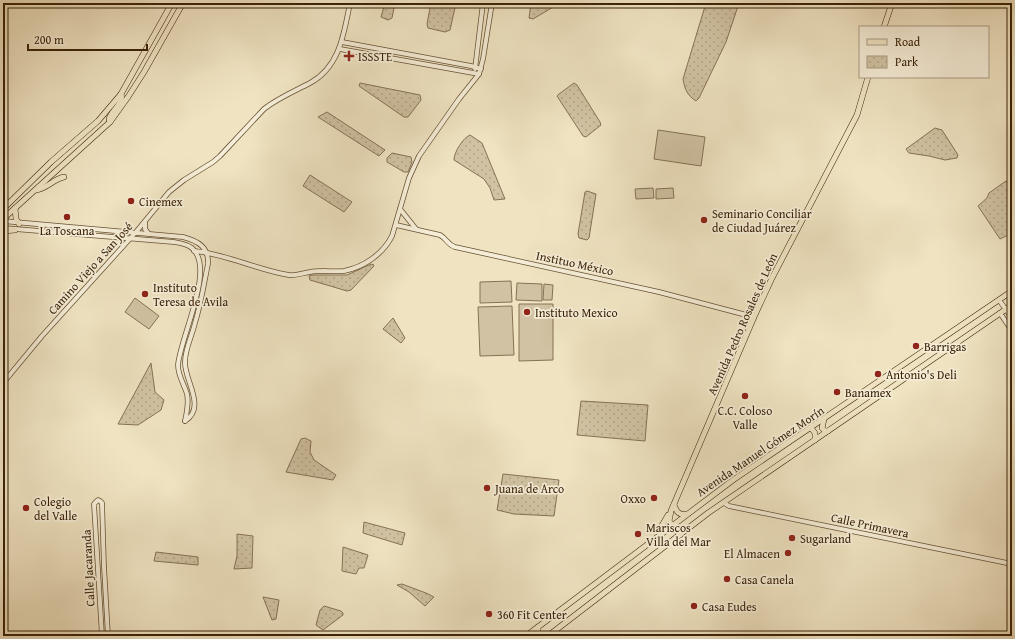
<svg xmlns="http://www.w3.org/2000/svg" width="1015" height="639" font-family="'Gentium Book Plus',serif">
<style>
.grass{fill:#d0c2a2;stroke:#857255}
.park{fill:url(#park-dots);stroke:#857255}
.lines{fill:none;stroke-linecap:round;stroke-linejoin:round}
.minor-casing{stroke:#675236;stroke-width:5.5}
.major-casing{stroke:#3a2208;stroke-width:6}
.minor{stroke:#f5edd7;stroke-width:4}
.major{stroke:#efe3c1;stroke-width:5}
.poi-dot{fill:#8f2418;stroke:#f5edd7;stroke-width:1.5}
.labels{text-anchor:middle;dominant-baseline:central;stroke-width:3.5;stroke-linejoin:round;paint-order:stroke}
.poi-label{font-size:12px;fill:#3a2208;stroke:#f5edd7;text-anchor:start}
.street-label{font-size:12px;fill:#3a2208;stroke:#f5edd7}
</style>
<defs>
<pattern id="park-dots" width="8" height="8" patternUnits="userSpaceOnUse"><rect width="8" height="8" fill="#d0c2a2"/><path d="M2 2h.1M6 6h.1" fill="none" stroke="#b3a68a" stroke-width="1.8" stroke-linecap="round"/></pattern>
</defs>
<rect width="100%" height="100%" fill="#efe3c1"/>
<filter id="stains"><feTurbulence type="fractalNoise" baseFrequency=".005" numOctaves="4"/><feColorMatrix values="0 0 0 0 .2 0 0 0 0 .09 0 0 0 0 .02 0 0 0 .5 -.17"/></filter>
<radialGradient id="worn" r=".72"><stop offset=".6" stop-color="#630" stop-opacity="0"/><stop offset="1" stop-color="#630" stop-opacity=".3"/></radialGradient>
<!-- grass -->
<g class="grass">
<path d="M658,130l47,7 -4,29 -47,-7z"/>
<path d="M653,188l1,10 -18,1 -1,-10z"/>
<path d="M673,188l1,10 -18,1v-10z"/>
<path d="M511,281l1,21 -32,1v-21z"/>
<path d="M517,283l25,1v17l-26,-1z"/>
<path d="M544,284l9,1 -1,15h-9z"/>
<path d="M135,298l24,18 -10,13 -24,-17z"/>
<path d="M519,304h34v56l-34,1z"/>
<path d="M512,306l2,49 -34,1 -2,-49z"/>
</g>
<!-- park -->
<g class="park">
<path d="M385,3h10l-3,15 -4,2 -7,-3z"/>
<path d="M431,3h25l-6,27 -5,2 -17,-4 -1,-4z"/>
<path d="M531,3h29l-27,16 -4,-1z"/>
<path d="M706,3h33l-13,39 -27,56 -3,3c-9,-6 -11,-11 -13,-22z"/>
<path d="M360,83l60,12 1,5 -13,17h-4l-45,-31z"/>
<path d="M574,83l3,2 23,37 1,3 -15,12 -3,-1 -26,-40 2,-2z"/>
<path d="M327,112l58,38 -6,6 -61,-39z"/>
<path d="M935,128l7,2 16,25 -1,3 -12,2 -16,-4 -20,-3 -3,-4z"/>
<path d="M470,135l12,8 23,56 -11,1 -4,-12 -6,-9 -30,-19c0,-8 9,-22 16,-25z"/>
<path d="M392,153l19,4 1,5 -4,10h-4l-17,-10v-4z"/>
<path d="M310,175l42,27 -8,10 -41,-26z"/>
<path d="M1006,181l6,8v44l-12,6 -22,-33 9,-8 2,-5z"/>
<path d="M587,191l9,3 -7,44 -2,2 -8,-2 -1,-4 7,-42z"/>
<path d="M371,264l3,1 -1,2 -22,23 -4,1 -37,-11 -1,-4 3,-1h35z"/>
<path d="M393,318l12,20 -4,5 -18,-14z"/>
<path d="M151,363l4,29 9,8 -3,10 -23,15 -20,-1z"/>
<path d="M581,401l67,4 -3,36 -68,-6z"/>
<path d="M305,438l6,3 -1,11 4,8 22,15 -3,5 -47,-8 15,-33z"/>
<path d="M503,474l56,6 -5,36 -40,-2 -17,-4z"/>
<path d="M364,522l41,11 -3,12 -39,-12z"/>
<path d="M237,534l16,2 -1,32 -18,1 3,-13z"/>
<path d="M343,547l25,8 -4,13h-5l-3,6 -14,-3z"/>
<path d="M156,552l42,5v8l-44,-4z"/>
<path d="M402,584l24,9 8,4 -9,9 -16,-14 -12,-7z"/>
<path d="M263,597l16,3 -3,19 -4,1z"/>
<path d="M324,606l17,5 2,2v2l-20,15 -7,-5 4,-15z"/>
</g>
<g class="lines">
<defs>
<g id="minor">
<path d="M342,42l129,24 10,3"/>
<path d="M340,49l139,25"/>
<path d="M475,69l8,-66"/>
<path d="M400,209l16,20"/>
<path d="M3,221l180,16c15,4 26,10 25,27 -4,19 -7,40 -13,59 -3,13 -10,26 -10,39 -1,18 22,45 0,59"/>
<path d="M145,222v7l3,4"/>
<path d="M396,225l44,10c7,4 8,10 15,12l204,45 95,25"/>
<path d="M3,228l171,14c6,1 13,2 18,6 24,20 -12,90 -14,117 0,11 6,19 9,29 2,9 0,18 -2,27"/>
<path d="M194,251c33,3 63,19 95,24 7,1 14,-2 21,-3 11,-2 23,0 34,-1 20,-4 39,-17 48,-35l17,-58 10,-22 40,-57 20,-25 4,-15 9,-56"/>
<path d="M999,300l13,18"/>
<path d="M1000,313l12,18"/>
<path d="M3,383l39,-47 94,-104 33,-40 15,-12 29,-18 7,-6 44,-47c14,-11 31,-18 46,-26 30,-16 34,-50 40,-80"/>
<path d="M724,503l5,3 283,58"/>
<path d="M102,636l-8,-132 4,-4 2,1 2,2 2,64 4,69"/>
</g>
<g id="major">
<path d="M884,27l8,-24"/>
<path d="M110,122l-1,-3c3,-9 15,-16 12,-25"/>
<path d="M36,190c11,-1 17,-11 28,-13"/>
<path d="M15,208l1,11 3,5"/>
<path d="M3,209l48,-47 47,-41 23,-27 51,-91"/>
<path d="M3,219l107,-97 18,-25 16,-25 39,-69"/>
<path d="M3,231l12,-1"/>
<path d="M824,419l-2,9 3,3h3"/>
<path d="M811,428l4,5v7"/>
<path d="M674,505c3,7 4,10 12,9"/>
<path d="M660,535v-6l8,-14"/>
<path d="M680,535l-11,-14 2,-10 83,-194 18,-39 85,-163 11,-38"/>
<path d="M526,636l207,-156 279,-189"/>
<path d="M538,636v-9"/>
<path d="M548,636l160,-123 304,-208"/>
</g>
</defs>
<!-- minor casing -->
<use href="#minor" class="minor-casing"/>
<!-- major casing -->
<use href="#major" class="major-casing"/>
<!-- minor -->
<use href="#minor" class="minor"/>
<!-- major -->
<use href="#major" class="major"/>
</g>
<!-- markers -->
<g class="poi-dot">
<path d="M347 50h4v4h4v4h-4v4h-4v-4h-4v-4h4z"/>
<circle cx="131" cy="201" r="4"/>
<circle cx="67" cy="217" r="4"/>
<circle cx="704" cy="220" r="4"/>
<circle cx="145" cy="294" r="4"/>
<circle cx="527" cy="312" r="4"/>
<circle cx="916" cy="346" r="4"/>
<circle cx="878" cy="374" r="4"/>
<circle cx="837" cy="392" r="4"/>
<circle cx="745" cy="396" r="4"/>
<circle cx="487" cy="488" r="4"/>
<circle cx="654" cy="498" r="4"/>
<circle cx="26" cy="508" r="4"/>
<circle cx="638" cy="534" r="4"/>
<circle cx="792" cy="538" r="4"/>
<circle cx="788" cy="553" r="4"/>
<circle cx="727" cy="579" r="4"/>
<circle cx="694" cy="606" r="4"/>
<circle cx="489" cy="614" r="4"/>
</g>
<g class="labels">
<!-- poi labels -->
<g class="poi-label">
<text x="358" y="56">ISSSTE</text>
<text x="139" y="201">Cinemex</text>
<text x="712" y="213">Seminario Conciliar<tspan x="712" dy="14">de Ciudad Juárez</tspan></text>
<text x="67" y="230" text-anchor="middle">La Toscana</text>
<text x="153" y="287">Instituto<tspan x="153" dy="14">Teresa de Avila</tspan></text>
<text x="535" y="312">Instituto Mexico</text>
<text x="924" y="346">Barrigas</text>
<text x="886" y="374">Antonio's Deli</text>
<text x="845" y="392">Banamex</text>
<text x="745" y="410" text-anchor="middle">C.C. Coloso<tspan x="745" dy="14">Valle</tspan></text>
<text x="495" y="488">Juana de Arco</text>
<text x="646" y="498" text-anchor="end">Oxxo</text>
<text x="34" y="501">Colegio<tspan x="34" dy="14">del Valle</tspan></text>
<text x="646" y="527">Mariscos<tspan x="646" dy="14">Villa del Mar</tspan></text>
<text x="800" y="538">Sugarland</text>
<text x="780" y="553" text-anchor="end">El Almacen</text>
<text x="735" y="579">Casa Canela</text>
<text x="702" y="606">Casa Eudes</text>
<text x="497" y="614">360 Fit Center</text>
</g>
<!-- street labels -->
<g class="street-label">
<text transform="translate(575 263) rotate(12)">Instituo México</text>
<text transform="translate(90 268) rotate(-48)">Camino Viejo a San José</text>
<text transform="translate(742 324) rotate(-66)">Avenida Pedro Rosales de León</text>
<text transform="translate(760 451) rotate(-34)">Avenida Manuel Gómez Morín</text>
<text transform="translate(870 525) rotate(12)">Calle Primavera</text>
<text transform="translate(88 568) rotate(-93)">Calle Jacaranda</text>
</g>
</g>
<!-- margin -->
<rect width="1015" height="639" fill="none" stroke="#efe3c1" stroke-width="16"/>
<rect x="4" y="4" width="1007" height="631" fill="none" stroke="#3a2208" stroke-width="2"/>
<rect x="8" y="8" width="999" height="623" fill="none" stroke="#3a2208"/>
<!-- legend -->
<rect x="859" y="26" width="130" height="52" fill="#f5edd7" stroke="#aa9c84"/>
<rect x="867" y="39" width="20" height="6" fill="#efe3c1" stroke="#aa9c84"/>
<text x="895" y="46" font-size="12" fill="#3a2208">Road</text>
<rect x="867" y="56" width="20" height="12" fill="url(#park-dots)" stroke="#aa9c84"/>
<text x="895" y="66" font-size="12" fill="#3a2208">Park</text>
<!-- scale -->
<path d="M28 44v6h119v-6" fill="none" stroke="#3a2208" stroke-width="2"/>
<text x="34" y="44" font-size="12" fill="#3a2208" stroke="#f5edd7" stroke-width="3" paint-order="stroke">200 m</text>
<rect width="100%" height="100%" filter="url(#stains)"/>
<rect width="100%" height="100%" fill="url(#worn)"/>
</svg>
